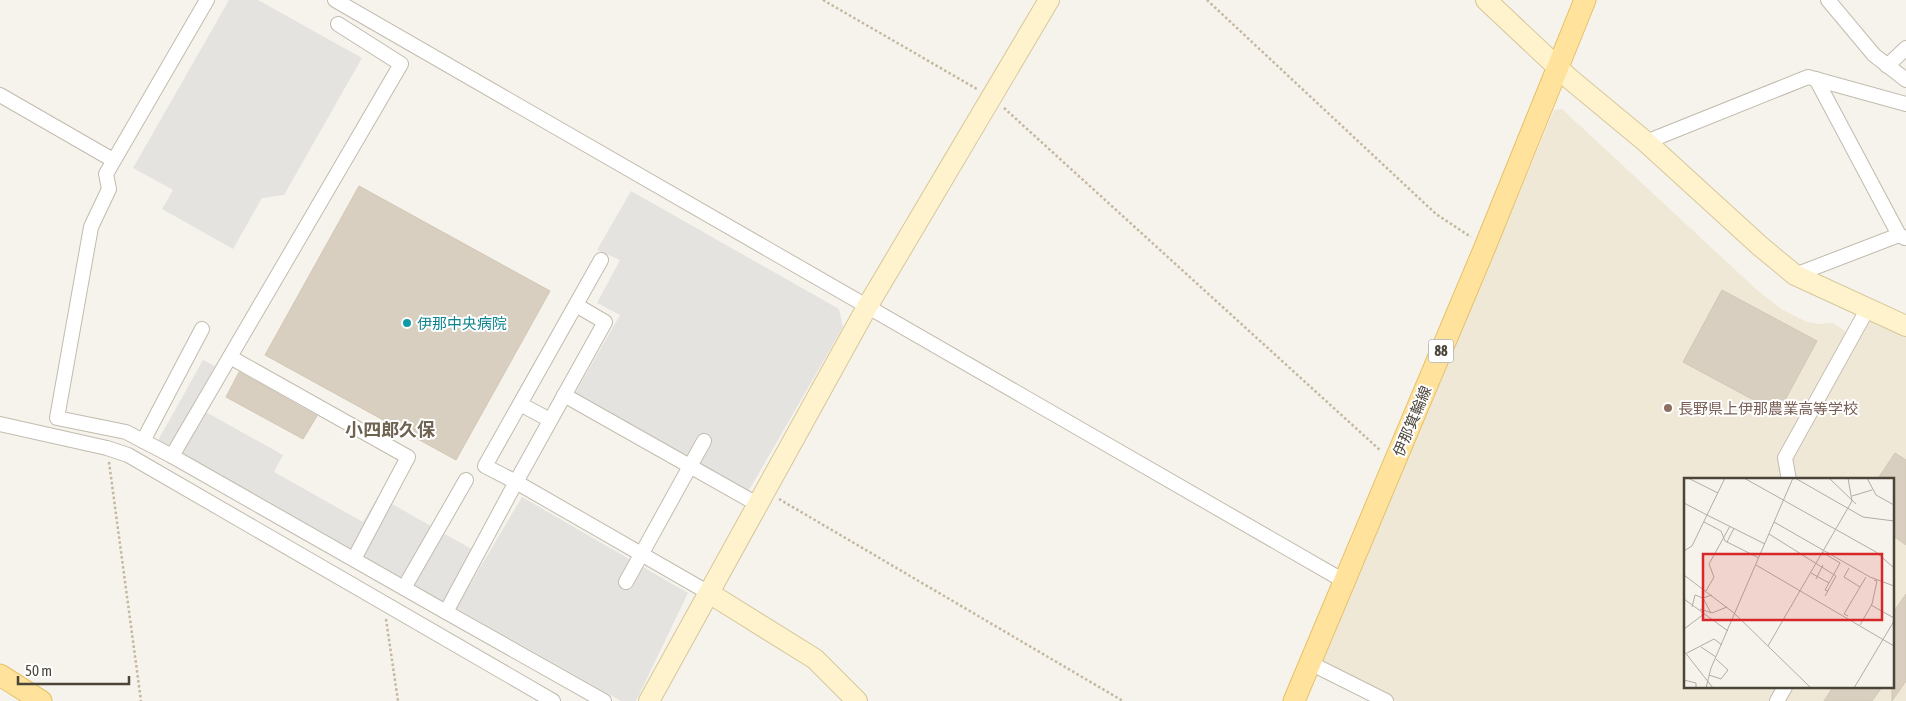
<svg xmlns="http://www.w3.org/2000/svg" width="1906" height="701" font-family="'Asap Condensed','Noto Sans JP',sans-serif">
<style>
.education{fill:#efe8d6;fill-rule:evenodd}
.parking{fill:#e5e3e0}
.building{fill:#d8cfc1;stroke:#d3c7b4}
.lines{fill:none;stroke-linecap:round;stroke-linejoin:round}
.street-casing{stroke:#c2bbae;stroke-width:16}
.secondary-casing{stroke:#d6c79b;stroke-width:22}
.primary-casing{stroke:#e6c16a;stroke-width:23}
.path{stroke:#c4b79f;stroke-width:2.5;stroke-dasharray:2.5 2.5;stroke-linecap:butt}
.street{stroke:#fff;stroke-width:14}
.secondary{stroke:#fff3cd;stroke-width:20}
.primary{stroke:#ffe39c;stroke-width:21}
.culture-dot{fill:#0f9aa8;stroke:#fff;stroke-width:2}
.education-dot{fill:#8d6e63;stroke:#fff;stroke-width:2}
.labels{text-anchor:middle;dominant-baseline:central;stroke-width:4;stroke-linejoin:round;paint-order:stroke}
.shield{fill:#fff;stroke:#817c74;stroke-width:1}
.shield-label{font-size:14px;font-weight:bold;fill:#4b4439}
.culture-label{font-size:15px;fill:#0d838f;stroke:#fff;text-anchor:start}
.education-label{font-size:15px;fill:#785e54;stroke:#fff;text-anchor:start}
.street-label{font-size:15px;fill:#4b4439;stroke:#fff}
.quarter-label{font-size:18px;font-weight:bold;fill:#6e6250;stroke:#fff}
.inset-road{fill:none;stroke:#b2ada4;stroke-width:1}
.view{fill:#d62828;fill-opacity:0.15;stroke:#d62828;stroke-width:2.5}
.inset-edge{fill:none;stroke:#4b4439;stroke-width:2.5}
</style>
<rect width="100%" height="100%" fill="#f6f3ec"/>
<!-- education -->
<path class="education" d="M1562,109l194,180 25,20 26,13 13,2 13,-1 19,12 16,-27 38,18v375h-520l-66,-33 234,-558zM1685,480h207v207h-207z"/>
<!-- parking -->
<g class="parking">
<path d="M229,0h29l104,58 -78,137 -22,3 -29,51 -71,-40 11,-19 -40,-22z"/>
<path d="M631,191l208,118 4,18 -95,165 -174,-97 46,-80 -23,-12 23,-43 -23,-10z"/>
<path d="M203,360l12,6 -47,84 -12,-6z"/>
<path d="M204,411l79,44 -9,17 89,50 15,-26 97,55 -31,53 -264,-149z"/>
<path d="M522,497l166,96 -52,108h-15l-165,-93z"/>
</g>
<!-- building -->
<g class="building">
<path d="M359,186l191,105 -94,169 -191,-105z"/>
<path d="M1722,290l95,51 -39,72 -95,-51z"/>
<path d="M239,372l78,44 -14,23 -77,-42z"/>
<path d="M1895,453l11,7v85l-14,-10v-55h-15z"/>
<path d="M1906,594v87l-14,20v-87z"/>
<path d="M1833,687h49l-10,14h-48z"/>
</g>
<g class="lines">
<defs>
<g id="street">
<path d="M207,0l-101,174 3,15 -18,38 -34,191 69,14 46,24 274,156"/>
<path d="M335,0l1009,581"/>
<path d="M1828,0l46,55 32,25"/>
<path d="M1887,66l19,-18"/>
<path d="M1816,79l83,156"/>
<path d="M0,95l113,65"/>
<path d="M1646,142l162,-65 98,27"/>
<path d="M601,260l-116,206 31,16 193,111"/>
<path d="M1795,275l104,-40 6,3"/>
<path d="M576,305l29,17 -89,160 -70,130 158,89"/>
<path d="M230,357l178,100 -54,102"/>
<path d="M564,395l193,109"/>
<path d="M520,404l30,16"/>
<path d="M0,424l107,24 21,7 425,246"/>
<path d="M143,441l59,-112"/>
<path d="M172,456l229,-392 -63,-40"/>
<path d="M1789,480l-4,-22 83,-150"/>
<path d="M626,582l78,-141"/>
<path d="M404,588l62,-108"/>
<path d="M1310,663l76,38"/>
<path d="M1777,701l8,-14"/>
</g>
<g id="secondary">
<path d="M1486,0l84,79 76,63 114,104 35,29 111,51"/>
<path d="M709,593l106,66 42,42"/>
<path d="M649,701l218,-394 182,-307"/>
</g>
<g id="primary">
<path d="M0,675l41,26"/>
<path d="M1294,701l191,-454 100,-247"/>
</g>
</defs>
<!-- street casing -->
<use href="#street" class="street-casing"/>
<!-- secondary casing -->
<use href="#secondary" class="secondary-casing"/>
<!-- primary casing -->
<use href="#primary" class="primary-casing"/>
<!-- path -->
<g class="path">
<path d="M823,0l154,89"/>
<path d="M1207,0l229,214 35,23"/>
<path d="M1004,108l377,343"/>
<path d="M109,462l32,239"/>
<path d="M779,499l344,202"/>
<path d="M386,619l12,82"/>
</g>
<!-- street -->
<use href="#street" class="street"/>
<!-- secondary -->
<use href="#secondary" class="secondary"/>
<!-- primary -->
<use href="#primary" class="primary"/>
</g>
<!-- markers -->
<circle class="culture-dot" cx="407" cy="323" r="5"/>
<circle class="education-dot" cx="1668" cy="408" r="5"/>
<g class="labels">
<!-- shield labels -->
<rect class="shield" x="1428.5" y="339.5" width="25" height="23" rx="4"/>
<g class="shield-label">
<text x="1441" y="351">88</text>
</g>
<!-- culture labels -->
<g class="culture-label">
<text x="417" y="323">伊那中央病院</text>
</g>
<!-- education labels -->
<g class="education-label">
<text x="1678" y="408">長野県上伊那農業高等学校</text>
</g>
<!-- street labels -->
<g class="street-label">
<text transform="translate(1412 421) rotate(-67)">伊那箕輪線</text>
</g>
<!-- quarter labels -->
<g class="quarter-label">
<text x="390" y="429">小四郎久保</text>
</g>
</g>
<!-- overview -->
<g transform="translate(1684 478)">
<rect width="210" height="210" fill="#f6f3ec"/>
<path class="inset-road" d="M4,0l30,15M60,0l132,74 18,16M111,0l68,39 31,4M145,0l27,26M183,0l9,17 18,10M168,18l20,-6M0,25l23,12 18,-37M20,44l17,9 4,10 34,17M90,44l96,55 24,9M85,56l67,42 -11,20M43,64l7,-14M0,73l8,-5 15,-31 58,29M138,74l18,11 -15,27 3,1M72,87l138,81M165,90l-5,9 16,10M127,95l18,10M0,97l50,38 77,75M132,101l7,-14M22,113l8,-14 -5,-13 21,-38M19,120l8,15M0,121l44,32M187,127l23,13M8,129l3,-12 8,3 9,-3M16,131l12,4 15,-6M164,138l-4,-2 22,-37M176,147l12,-21 5,-23 -3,-1M0,151l20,-15M84,168l84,-145 -4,-23M17,169l15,10M0,173l29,37M3,175l27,-14 8,6M25,197l12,4 7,-9 -12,-11M0,202l12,3v5M22,210l5,-20 82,-190M170,210l40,-67"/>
<path class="view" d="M19,76h179v66h-179z"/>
<rect width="210" height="210" class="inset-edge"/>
</g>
<!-- scale -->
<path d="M18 676v8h111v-8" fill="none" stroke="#4b4439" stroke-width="2.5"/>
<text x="25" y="676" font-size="15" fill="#4b4439" stroke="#ffffff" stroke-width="4" paint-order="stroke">50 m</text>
</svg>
